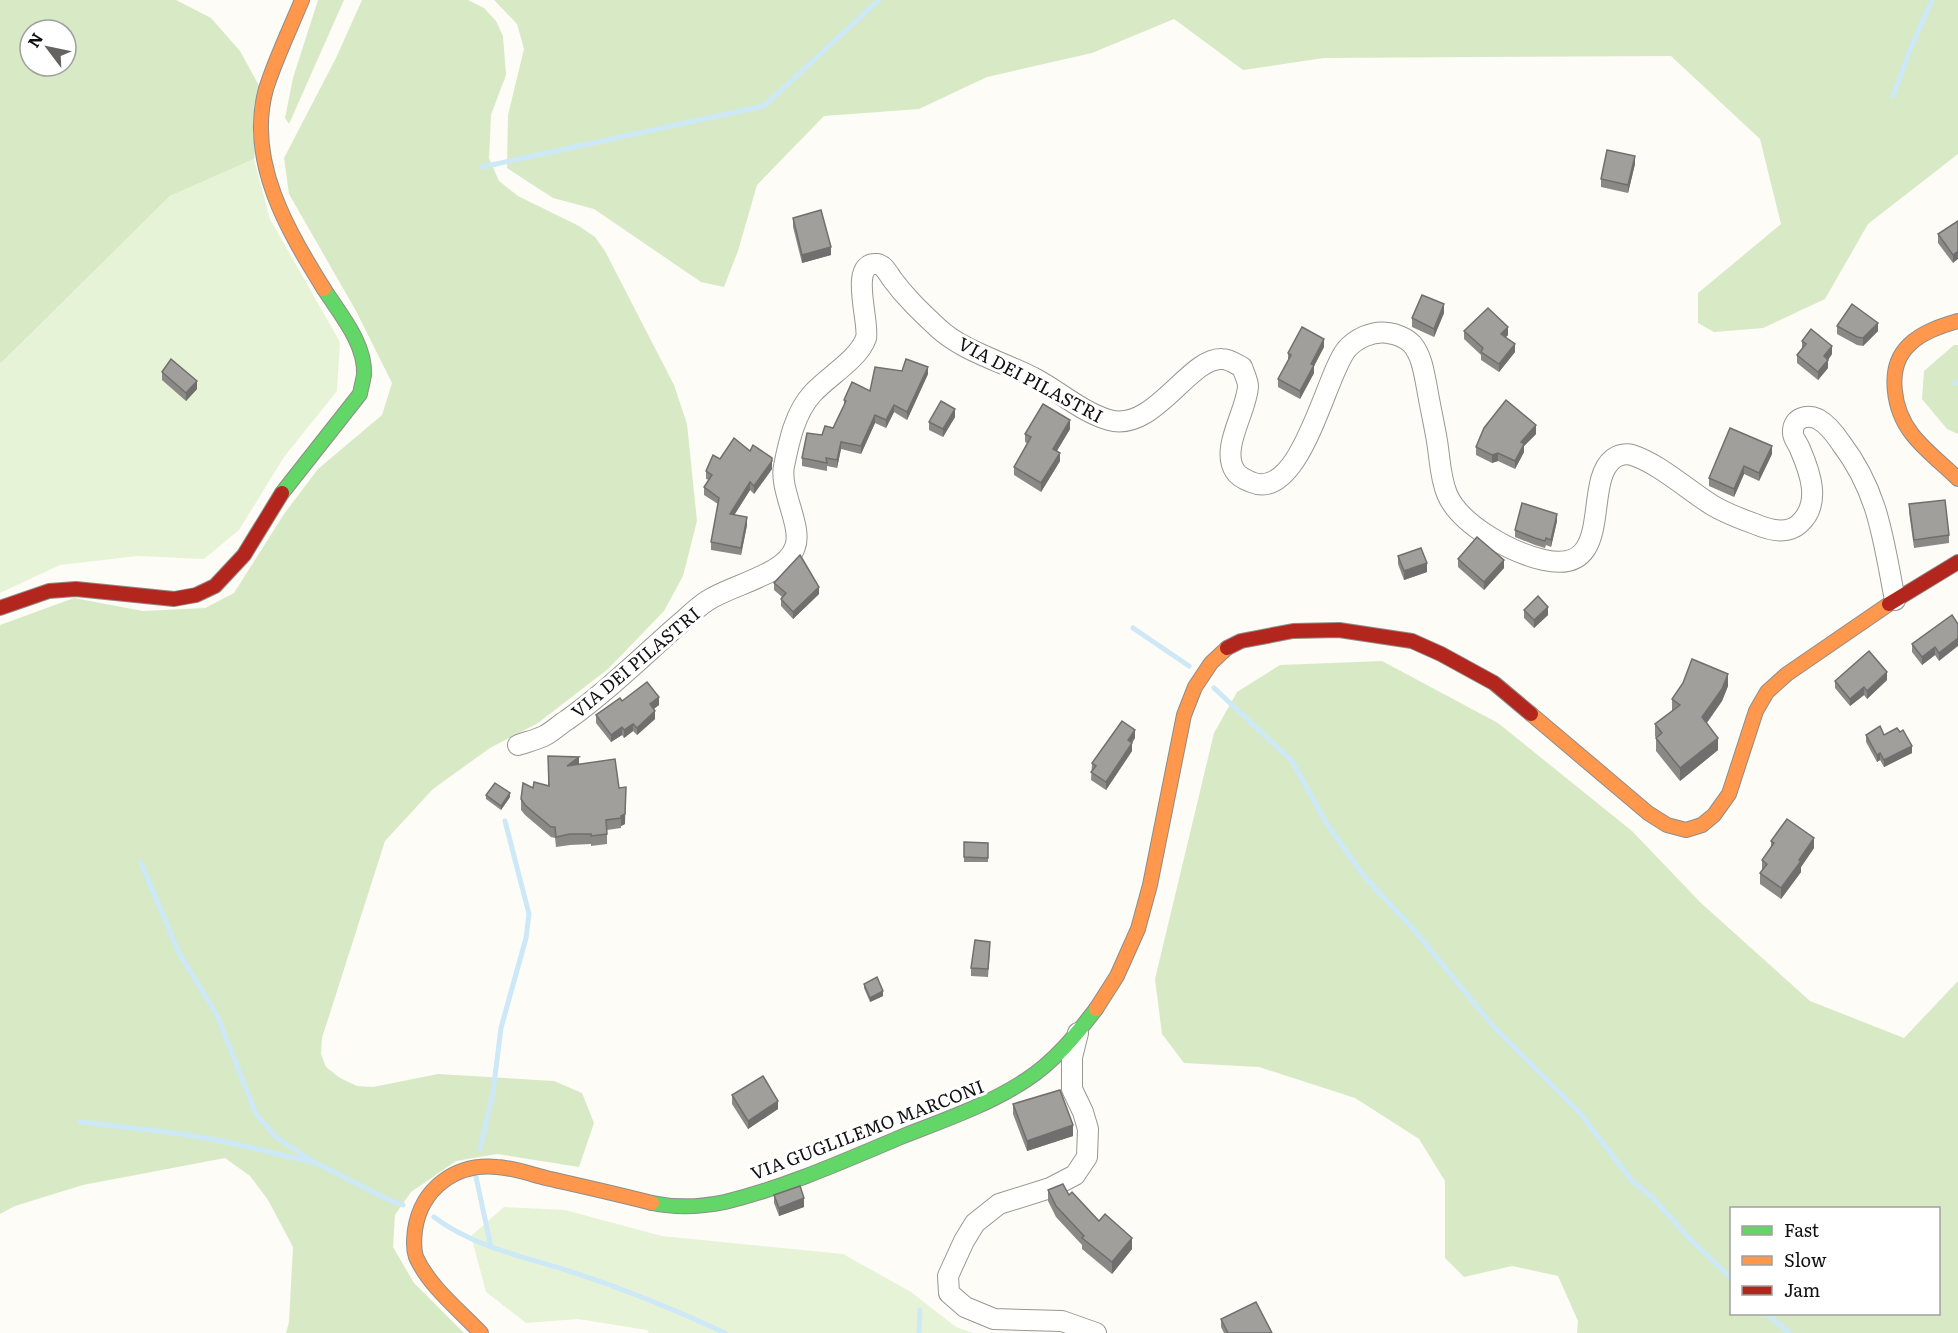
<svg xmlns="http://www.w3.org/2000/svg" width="1958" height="1333" font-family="Literata,serif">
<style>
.green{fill:#e7f3d7}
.forest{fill:#d8eac5;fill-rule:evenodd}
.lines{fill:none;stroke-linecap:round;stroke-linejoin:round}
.stream{stroke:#cde8f7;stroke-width:5}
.street-casing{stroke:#979795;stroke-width:22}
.fast-casing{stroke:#8e8d8b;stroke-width:16}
.slow-casing{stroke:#8e8d8b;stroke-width:16}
.jam-casing{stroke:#8e8d8b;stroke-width:16}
.street{stroke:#fffffe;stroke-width:20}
.fast{stroke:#63d668;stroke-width:14}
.slow{stroke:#ff974d;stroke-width:14}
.jam{stroke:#b3261e;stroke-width:14}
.wall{fill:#8a8986}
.shaded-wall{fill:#716f6d}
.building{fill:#a19f9c;stroke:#716f6d;stroke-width:1.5}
.labels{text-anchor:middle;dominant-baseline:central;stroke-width:6;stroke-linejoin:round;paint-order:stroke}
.street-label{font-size:18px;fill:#111;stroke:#fff}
</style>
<rect width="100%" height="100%" fill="#fdfcf7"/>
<!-- green -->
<g class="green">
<path d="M254,159l16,60 70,123 -3,49 -53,66 -45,73 -35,29 -67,-3 -77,9 -60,28v-229l170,-168z"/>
<path d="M504,1207l61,3 97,26 181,18 68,38 45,35 17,6h-324l-2,-3 -69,-11 -52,4 -40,-31 -15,-56z"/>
</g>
<!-- forest -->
<g class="forest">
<path d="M0,0h176l35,18 29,33 22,40 -8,68 -84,37 -170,168zM30,30h36v36h-36z"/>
<path d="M318,0h26l-55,124 -4,-6 8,-40z"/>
<path d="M362,0h106l16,8 12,13 7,15 3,39 -15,40 -2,43 10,23 19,15 61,30 16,11 10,14 69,134 13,39 10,97 -14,55 -19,35 -56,58 -70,54 -48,25 -57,41 -48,52 -63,197 -1,16 5,13 14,11 17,8 16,1 65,-13 116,7 28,12 12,30 -15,44 -82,-13 -41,7 -45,31 -16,23 -2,32 21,36 50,50h-178l3,-11 4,-75 -25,-47 -18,-24 -25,-18 -142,27 -68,21 -15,8v-589l74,-27 69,13 62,-3 29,-15 50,-79 34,-45 64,-54 10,-32 -36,-72 -67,-117 -5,-36 52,-100z"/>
<path d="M494,0h1464v154l-90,70 -43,75 -62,29 -49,4 -16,-9v-30l83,-69 -21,-85 -89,-83 -347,2 -81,12 -69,-51 -82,34 -105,24 -68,32 -95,7 -67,69 -19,66 -14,36 -23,-5 -107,-73 -41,-11 -46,-30 1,-53 16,-66 -7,-25z"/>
<path d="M1954,345h4v89l-11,-5 -25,-30 2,-28z"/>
<path d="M1382,661l116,62 134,108 69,72 109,98 94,37 54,-57v352h-381l1,-12 -20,-45 -46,-10 -48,11 -19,-19v-77l-26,-42 -64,-41 -96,-31 -75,-4 -22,-29 -7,-55 59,-246 23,-41 43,-27zM1732,1208h206v106h-206z"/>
</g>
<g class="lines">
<!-- stream -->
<g class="stream">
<path d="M1893,96l17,-46 22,-50"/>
<path d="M482,167l282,-61 115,-106"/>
<path d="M1955,383h3"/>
<path d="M1133,628l56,38"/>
<path d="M1214,688l78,73 35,63 36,51 52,56 78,95 87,87 52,68 20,16 38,42 42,40"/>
<path d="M141,863l38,90 38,62 39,99 21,24 39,25 73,37 14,5"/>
<path d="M80,1122l95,11 52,9 84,20"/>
<path d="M480,1149l13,-57 8,-64 25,-90 3,-24 -24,-93"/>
<path d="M476,1177l15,70"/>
<path d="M434,1217c41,31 93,40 141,56 49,16 103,38 150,60"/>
<path d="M1766,1314l24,19"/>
<path d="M919,1333l1,-23"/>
</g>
<defs>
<g id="street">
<path d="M518,745c8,-3 18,-5 26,-9 8,-4 15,-11 23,-16 39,-28 74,-62 110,-94 10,-8 19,-18 30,-25 23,-16 79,-26 88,-54 8,-20 -16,-57 -11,-81 5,-25 11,-53 28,-72 15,-17 47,-35 54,-56 4,-15 -18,-77 11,-74 7,1 11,9 15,15 14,19 29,33 46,49 26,24 66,34 98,51 24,13 46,33 73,41 45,13 80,-63 113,-61 7,0 14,5 20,8 2,6 6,14 6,19 -1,25 -28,62 -13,85 3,5 11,9 16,11 49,21 74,-105 95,-132 9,-11 27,-20 42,-17 8,1 18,5 24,11 10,12 12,29 15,44 3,18 7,35 10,53 3,18 3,36 10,53 13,31 65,59 97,66 72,16 38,-77 69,-101 5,-4 13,-6 19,-4 26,8 56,35 80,50 13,8 29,14 43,19 14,6 32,11 44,0 23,-20 11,-52 1,-75 -2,-6 -8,-11 -7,-18 0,-13 14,-17 25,-12 9,5 17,15 23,24 38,50 42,96 54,157"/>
<path d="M1078,1033l-6,24v32l11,23 5,17 -1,28 -12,18 -25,13 -51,16 -24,19 -11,18 -16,35 1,17 16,14 29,12 68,2 34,12"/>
</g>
<g id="fast">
<path d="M282,493l78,-99c1,-6 3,-13 4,-19 2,-31 -24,-61 -40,-86"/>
<path d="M652,1203c24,5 49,4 73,-1 61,-15 119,-41 176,-65 43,-17 87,-32 125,-57 28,-18 50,-45 70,-71"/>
</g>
<g id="slow">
<path d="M302,0c-12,29 -27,60 -36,89 -20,72 22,142 58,200"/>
<path d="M1958,321c-17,5 -36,11 -49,24 -24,23 -15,66 3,89 13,17 31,30 46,45"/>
<path d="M1531,714l117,99 19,12 19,5 16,-5 12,-10 15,-21 27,-83 11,-19 20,-18 102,-70"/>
<path d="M1096,1009l21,-33 21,-47 12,-44 34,-170 11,-28 16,-24 16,-15"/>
<path d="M481,1333c-22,-23 -52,-47 -65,-76 -3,-9 -2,-18 -1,-27 6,-41 40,-67 82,-63 16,1 33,7 49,11 35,8 71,16 106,25"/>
</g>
<g id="jam">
<path d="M1889,604l69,-42"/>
<path d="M0,608l49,-17 27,-2 98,10 22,-4 19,-9 29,-31 38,-62"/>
<path d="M1227,648l14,-7 52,-10 46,-1 73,11 29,13 53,29 37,31"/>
</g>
</defs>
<!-- street casing -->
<use href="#street" class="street-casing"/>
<!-- fast casing -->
<use href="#fast" class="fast-casing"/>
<!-- slow casing -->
<use href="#slow" class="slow-casing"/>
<!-- jam casing -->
<use href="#jam" class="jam-casing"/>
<!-- street -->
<use href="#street" class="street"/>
<!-- fast -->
<use href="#fast" class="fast"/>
<!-- slow -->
<use href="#slow" class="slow"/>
<!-- jam -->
<use href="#jam" class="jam"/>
</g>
<!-- wall -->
<g class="wall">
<path d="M1635,164l-7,29 -27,-6v-8z"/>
<path d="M793,218l38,37 -29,8 -9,-36z"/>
<path d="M1958,221l-5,42 -15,-20v-9z"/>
<path d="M1444,313l-10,24 -22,-10v-9z"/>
<path d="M1837,326l41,5 -15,15 -6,-1 -20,-11z"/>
<path d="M1464,331l44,4 -2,2 9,15 -16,20 -18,-12v-5l-17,-16z"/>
<path d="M1802,341l30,13 -4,6v8l-10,12 -21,-17v-8l5,-6z"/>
<path d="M1324,347l-10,19v7l-14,26 -22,-12v-8l10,-18v-8z"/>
<path d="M162,372l35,17 -11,12 -24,-21z"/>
<path d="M928,374l-21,46 -13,-8 -8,16 -11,-5 -14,31 -20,-5 -4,19 -10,-2v5l-25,-5v-8l20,-23 11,-7 11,-22v-6z"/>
<path d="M955,417l-12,20 -14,-7v-8z"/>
<path d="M1070,429l-13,22 3,10 -19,31 -27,-17v-8l13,-24 -2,-1v-8z"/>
<path d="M1536,434l-12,12v6l-9,17 -17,-8 -6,2 -16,-8v-8z"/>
<path d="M750,451l22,7v11l-18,25 -4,-4 -16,25 13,10 -6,30 -30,-5v-8l7,-38 -14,-9v-8l5,-7 -3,-1v-8l14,-12z"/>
<path d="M1772,454l-13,27 -15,-7 -10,23 -25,-11v-8z"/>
<path d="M1909,504l40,31v8l-35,5 -5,-36z"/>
<path d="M1557,521l-6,26 -5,-2 -1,3 -10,-3 -20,-8v-7z"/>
<path d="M1398,556l29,16 -23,8 -6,-16z"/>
<path d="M1458,559l46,9 -20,22 -26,-23z"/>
<path d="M774,583l45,11 -26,25 -12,-13v-7l1,-2 -8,-7z"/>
<path d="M1524,610l24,5 -14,13 -10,-10z"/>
<path d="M1952,615l-13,46 -4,-6 -13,10 -10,-13v-8z"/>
<path d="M1887,680l-20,19 -3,-4 -14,11 -15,-18v-7z"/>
<path d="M1728,686l-6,15 -15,22 11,27 -38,31 -24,-30v-13l-1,-2v-12l17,-13v-12z"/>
<path d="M622,701l37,4 -5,4 1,10 -18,16 -4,-4 -9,7 -2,-3 -11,7 -15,-19v-8z"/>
<path d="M1866,735h18l28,18 -28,14 -4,-7 -3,2 -11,-20z"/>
<path d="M1135,738l-3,5v8l-26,39 -15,-10 1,-17z"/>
<path d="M548,756l31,8 40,24 6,36 -4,2v2l-14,2v14l-16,2v-2l-21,1 -14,2 -1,-9 -4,-1 -26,-22 -4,-5v-11l12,-11 15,-3z"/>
<path d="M486,795l24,2 -9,13 -15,-11z"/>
<path d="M1771,841l43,7 -13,19v5l-20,27 -21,-15v-11l2,-2v-11l9,-13z"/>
<path d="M964,842l24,1v19h-24z"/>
<path d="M990,950l-2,27 -17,-1v-8z"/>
<path d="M864,984l19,12 -13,6 -6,-14z"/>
<path d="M732,1095l46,14 -30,20 -16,-25z"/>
<path d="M1013,1104l60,32 -46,15 -14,-37z"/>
<path d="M1048,1190l21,5 63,54 -20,25 -30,-25v-4l-26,-28 -8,-16z"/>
<path d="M774,1195l30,12 -25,9 -5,-13z"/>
<path d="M1221,1319l51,14h-48l-3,-6z"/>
</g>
<!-- shaded-wall -->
<g class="shaded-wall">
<path d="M1635,156v8l-7,29v-8z"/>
<path d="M831,247v8l-29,8v-8z"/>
<path d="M1958,251v8l-5,4v-8z"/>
<path d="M1444,304v9l-10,24v-8z"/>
<path d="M1878,323v8l-15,15v-8z"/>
<path d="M1508,327v8l-7,7v-8z"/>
<path d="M1324,339v8l-10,19v7l-14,26v-8l11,-27z"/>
<path d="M1515,344v8l-16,20v-8z"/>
<path d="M1832,346v8l-4,6v8l-10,12v-8l6,-16z"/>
<path d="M928,367v7l-21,46v-8z"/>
<path d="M197,381v8l-11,12v-8z"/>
<path d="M894,405v7l-8,16v-8z"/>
<path d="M955,409v8l-12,20v-8z"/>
<path d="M875,415v8l-14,31v-8z"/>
<path d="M1070,420v9l-17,28v-8z"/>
<path d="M1536,425v9l-12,12v6l-9,17v-8l6,-19z"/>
<path d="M841,442v7l-4,19v-8z"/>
<path d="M1772,446v8l-13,27v-8z"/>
<path d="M1060,453v8l-19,31v-9z"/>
<path d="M1498,453v8l-6,2v-8z"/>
<path d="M772,461v8l-18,25v-8z"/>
<path d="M1744,466v8l-10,23v-8z"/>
<path d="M750,482v8l-20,32v-8z"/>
<path d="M1557,514v7l-6,26v-7z"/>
<path d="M747,517v8l-6,30v-7z"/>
<path d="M1504,560v8l-20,22v-8z"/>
<path d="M1427,563v9l-23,8v-9z"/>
<path d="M819,587v7l-26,25v-7z"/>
<path d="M1548,607v8l-14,13v-8z"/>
<path d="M1958,638v8l-19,15v-8z"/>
<path d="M1935,647v8l-13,10v-8z"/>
<path d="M1887,672v8l-20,19v-8z"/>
<path d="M1728,674v12l-6,15 -20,28v-12z"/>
<path d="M1864,687v8l-14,11v-7z"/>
<path d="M659,697v8l-9,6v-7z"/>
<path d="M655,711v8l-18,16v-7z"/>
<path d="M633,724v7l-9,7v-8z"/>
<path d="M622,727v8l-11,7v-7z"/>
<path d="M1135,730v8l-7,10v-8z"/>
<path d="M1718,738v12l-38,31v-13z"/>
<path d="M1132,743v8l-26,39v-8z"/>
<path d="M1912,746v7l-28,14v-7z"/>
<path d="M1880,753v7l-3,2v-7z"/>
<path d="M579,757v10l-12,-1z"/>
<path d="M626,787l-1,37 -4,2v-10z"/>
<path d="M510,793v4l-9,13v-4z"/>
<path d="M1814,838v10l-13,19v5l-20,27v-11z"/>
<path d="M883,991v5l-13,6v-4z"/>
<path d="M778,1101v8l-30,20v-8z"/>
<path d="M1073,1125v11l-46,15v-10z"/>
<path d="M804,1198v9l-25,9v-8z"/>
<path d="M1132,1238v11l-20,25v-12z"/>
</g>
<!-- building -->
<g class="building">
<path d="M1607,150l28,6 -7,29 -27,-6z"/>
<path d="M821,210l10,37 -29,8 -9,-37z"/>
<path d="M1958,221v30l-5,4 -15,-21z"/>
<path d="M1422,295l22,9 -10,25 -22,-11z"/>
<path d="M1852,304l26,19 -15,15 -6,-1 -20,-11z"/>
<path d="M1488,308l20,19 -7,7 14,10 -16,20 -18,-12 2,-4 -19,-17z"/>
<path d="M1302,327l22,12 -13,25 3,1 -14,26 -22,-12 13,-24 -3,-2z"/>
<path d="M1811,329l21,17 -8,10 4,4 -10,12 -21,-17 9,-11 -4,-3z"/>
<path d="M171,359l26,22 -11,12 -24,-21z"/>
<path d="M906,359l22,8 -21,45 -13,-7 -8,15 -11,-5 -14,31 -20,-4 -4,18 -11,-2 1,5 -25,-5 5,-25 15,2 3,-9 8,2 13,-27 -2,-1 8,-18 18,9 5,-24 27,4z"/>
<path d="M1506,400l30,25 -15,17 3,2 -9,17 -17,-8 -6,2 -16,-8 8,-19z"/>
<path d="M941,401l14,8 -12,20 -14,-7z"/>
<path d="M1043,404l27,16 -17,29 7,4 -19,30 -27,-16 17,-30 -6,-3z"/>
<path d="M1730,428l42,18 -13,27 -15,-7 -10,23 -25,-11z"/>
<path d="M734,438l16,13 3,-6 19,13v3l-18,25 -4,-4 -20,32 17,3 -6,31 -30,-6 8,-44 -15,-11 8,-12 -6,-4 7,-16 7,4z"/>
<path d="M1945,500l4,35 -35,5 -5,-36z"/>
<path d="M1522,503l35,11 -6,26 -5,-2 -1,3 -10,-3 -20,-8z"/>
<path d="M1477,537l27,23 -20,22 -26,-23z"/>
<path d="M1421,548l6,15 -23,8 -6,-15z"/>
<path d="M800,555l19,32 -26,25 -12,-13 5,-6 -12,-10z"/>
<path d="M1538,596l10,11 -14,13 -10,-10z"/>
<path d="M1952,615l6,9v14l-19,15 -4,-6 -13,10 -10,-13z"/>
<path d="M1869,651l18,21 -20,19 -3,-4 -14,12 -15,-18z"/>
<path d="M1692,659l36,15 -6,15 -20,28 16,21 -38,30 -24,-30 6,-5 -7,-9 25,-19 -8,-6 11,-16z"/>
<path d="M647,682l12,15 -9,7 5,7 -18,17 -4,-4 -9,6 -2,-3 -11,8 -15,-20 24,-17 2,3z"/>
<path d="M1122,721l13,9 -7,10 4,3 -26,39 -15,-10 5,-6 -4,-3z"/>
<path d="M1880,726l4,9 13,-7 3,4 3,-2 9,16 -28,14 -4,-7 -3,2 -11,-20z"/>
<path d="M548,756l31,1 -12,9 48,-7 4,29 7,-1 -1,27 -4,2v2l-15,2 1,14 -16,2v-2h-21l-14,3 -1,-10h-4l-26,-22 -4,-6 2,-16 10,5 1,-6 15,4z"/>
<path d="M495,783l15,10 -9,13 -15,-11z"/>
<path d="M1787,819l27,19 -15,22 2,1 -20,27 -21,-15 7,-9 -5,-4 12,-17 -3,-2z"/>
<path d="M964,842l24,1v15l-24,-1z"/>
<path d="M975,940l15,2 -2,27 -17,-1z"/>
<path d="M877,977l6,14 -13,7 -6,-14z"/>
<path d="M763,1076l15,25 -30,20 -16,-26z"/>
<path d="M1060,1090l13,35 -46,16 -14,-37z"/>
<path d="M1063,1184l6,11 3,-3 27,29 6,-7 27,24 -20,24 -30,-24 2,-2 -28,-30 -8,-16z"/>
<path d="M800,1186l4,12 -25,10 -5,-13z"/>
<path d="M1256,1302l16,31h-44l-7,-14z"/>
</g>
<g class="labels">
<!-- street labels -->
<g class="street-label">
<text transform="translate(1031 379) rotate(28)">VIA DEI PILASTRI</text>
<text transform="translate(635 662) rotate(-40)">VIA DEI PILASTRI</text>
<text transform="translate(867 1129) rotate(-21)">VIA GUGLILEMO MARCONI</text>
</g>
</g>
<!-- legend -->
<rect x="1730" y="1207" width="210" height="108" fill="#ffffff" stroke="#a0a0a0" stroke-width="1.5"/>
<rect x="1742" y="1226" width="30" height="9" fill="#63d668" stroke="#a0a0a0" stroke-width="1.5"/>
<text x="1784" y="1237" font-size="18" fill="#111111">Fast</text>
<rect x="1742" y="1256" width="30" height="9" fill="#ff974d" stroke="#a0a0a0" stroke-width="1.5"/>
<text x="1784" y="1267" font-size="18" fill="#111111">Slow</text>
<rect x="1742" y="1286" width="30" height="9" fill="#b3261e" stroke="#a0a0a0" stroke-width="1.5"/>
<text x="1784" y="1297" font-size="18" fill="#111111">Jam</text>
<!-- north arrow -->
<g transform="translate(48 48) rotate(302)"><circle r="28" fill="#ffffff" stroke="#a0a0a0" stroke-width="1.5"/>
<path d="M0-4.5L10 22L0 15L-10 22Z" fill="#646362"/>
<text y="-9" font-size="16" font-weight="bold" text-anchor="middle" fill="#111111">N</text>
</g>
</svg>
